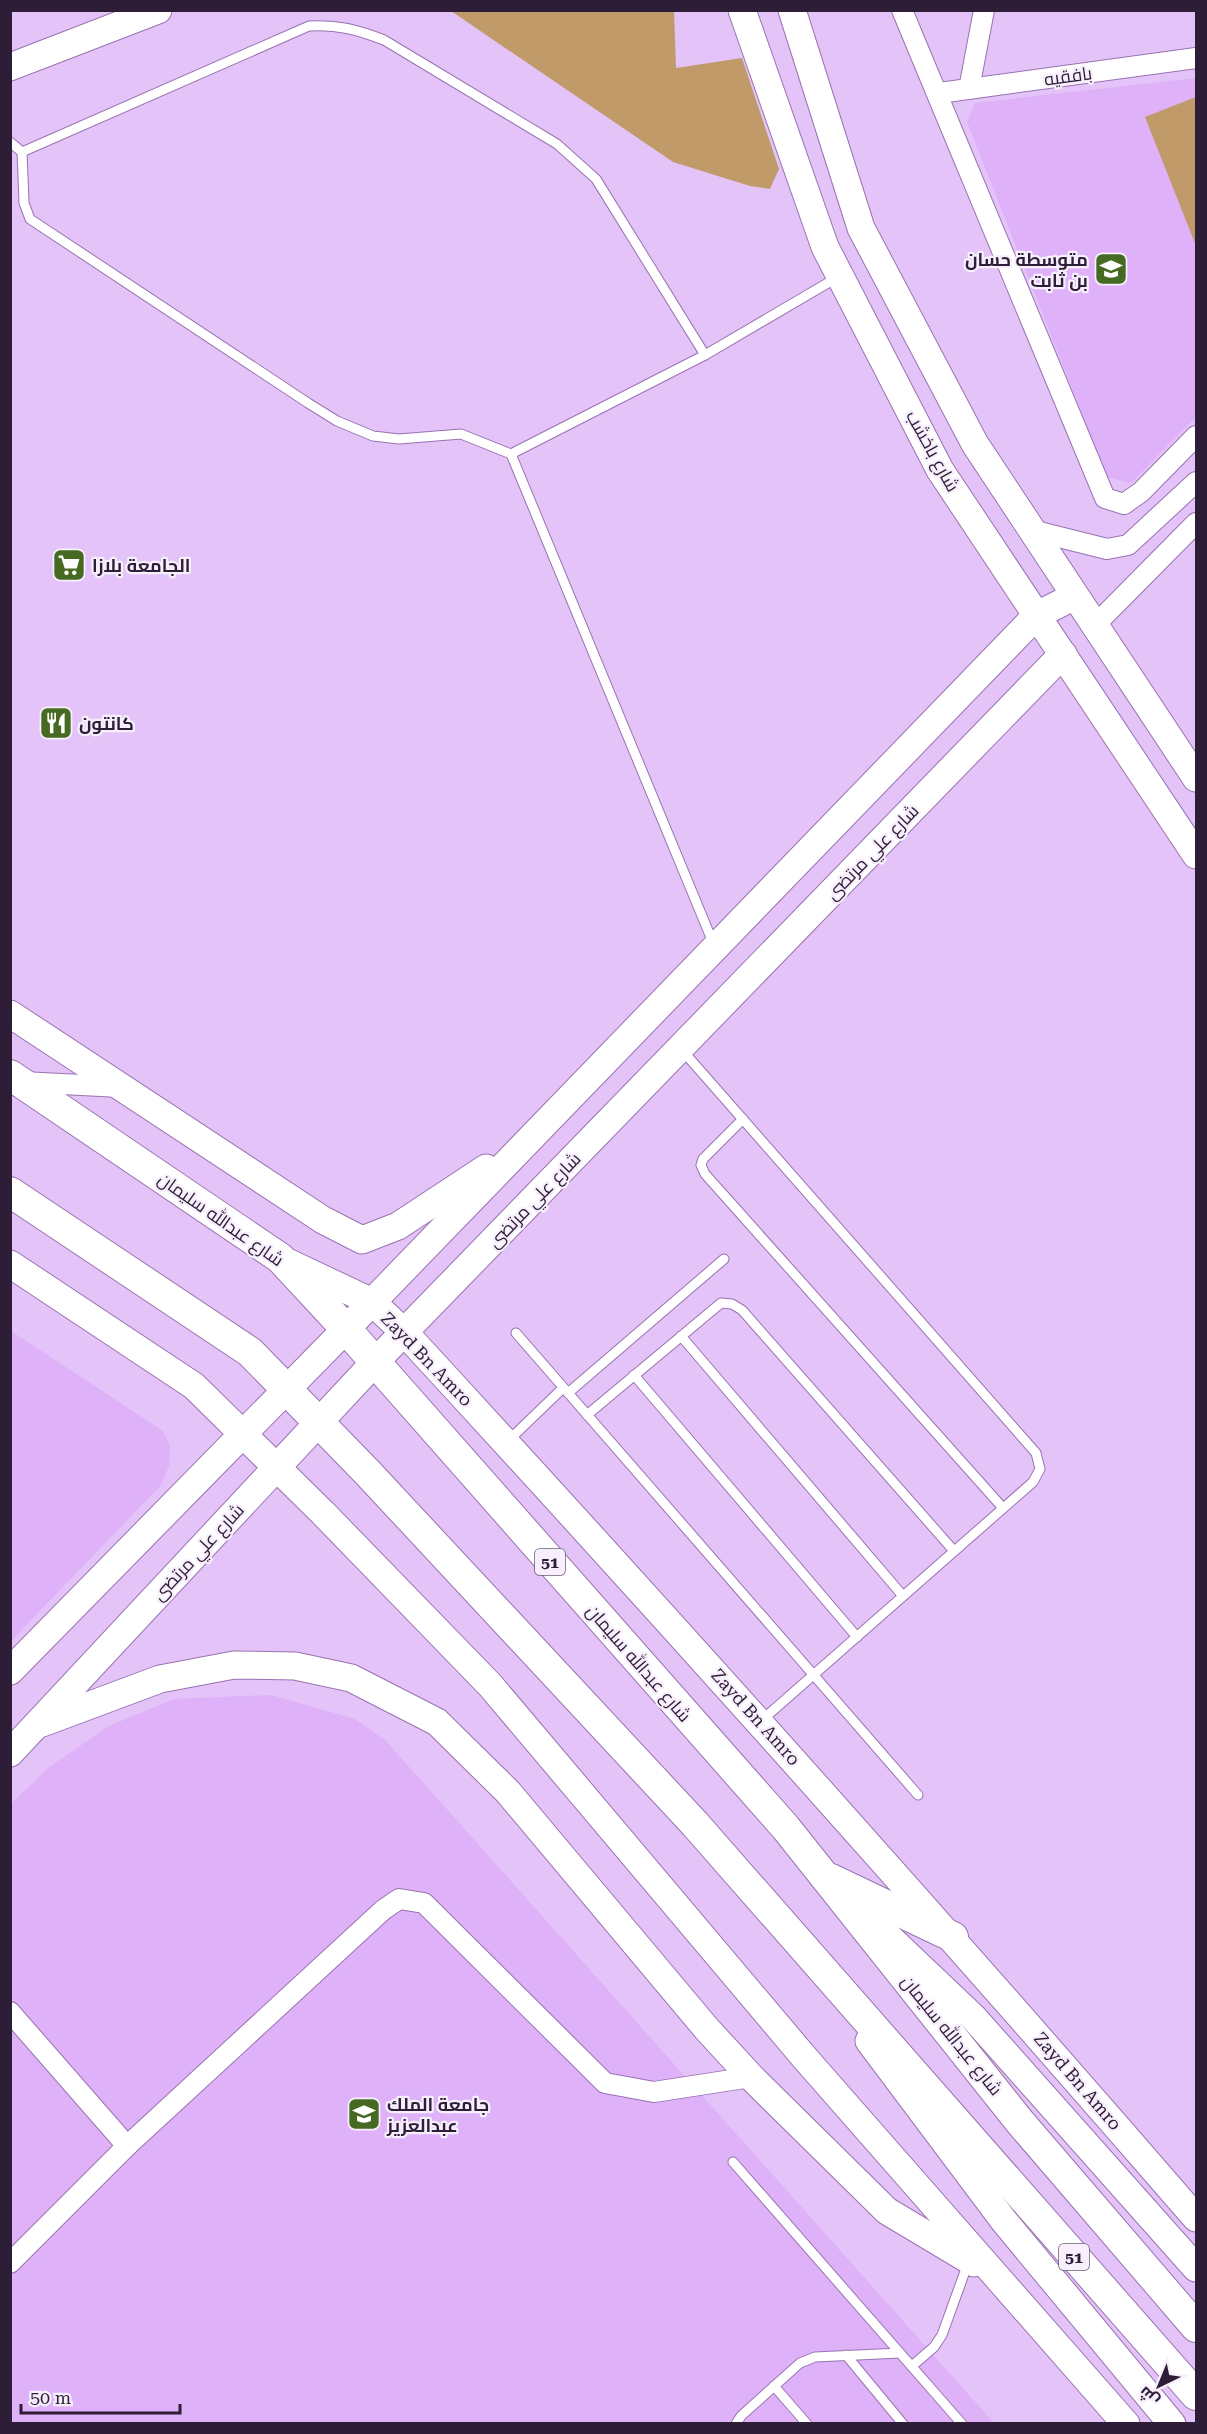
<svg xmlns="http://www.w3.org/2000/svg" width="1207" height="2434" font-family="'Roboto Serif',Cairo,serif">
<style>
.built{fill:#deb1f9}
.green{fill:#c19a6a}
.lines{fill:none;stroke-linecap:round;stroke-linejoin:round}
.service-casing{stroke:#9973b1;stroke-width:11}
.minor-casing{stroke:#9973b1;stroke-width:22}
.secondary-casing{stroke:#9973b1;stroke-width:29}
.primary-casing{stroke:#9973b1;stroke-width:32}
.service{stroke:#fff;stroke-width:9}
.minor{stroke:#fff;stroke-width:20}
.secondary{stroke:#fff;stroke-width:27}
.primary{stroke:#fff;stroke-width:30}
.labels{text-anchor:middle;dominant-baseline:central;stroke-width:4.5;stroke-linejoin:round;paint-order:stroke}
.shield{fill:#f7effc;stroke:#6a5c71;stroke-width:1.5}
.shield-label{font-size:16px;font-weight:bold;fill:#2d1d36}
.street-label{font-size:18px;fill:#2d1d36;stroke:#f7effc}
.poi-label{font-size:18px;font-weight:bold;fill:#2d1d36;stroke:#f7effc;text-anchor:start}
</style>
<rect width="100%" height="100%" fill="#e3c3f8"/>
<!-- built -->
<g class="built">
<path d="M1196,78v339l-65,66 -24,-6 -140,-355 8,-19z"/>
<path d="M11,1331l152,100 7,15 -1,20 -8,19 -150,156z"/>
<path d="M271,1695l84,24 31,22 608,682 -983,1v-620l37,-36 61,-42 65,-27z"/>
</g>
<!-- green -->
<g class="green">
<path d="M451,11h223l2,57 66,-10 37,111 -9,20 -20,-3 -77,-24z"/>
<path d="M1196,97v149l-51,-129z"/>
</g>
<g class="lines">
<defs>
<g id="service">
<path d="M10,142l12,10 2,51 6,16 278,184 29,18 36,15 26,3 62,-5 50,20 194,-99 133,-78"/>
<path d="M22,152l287,-126c28,-2 49,4 75,14l173,104 39,35 109,176"/>
<path d="M511,454l203,491"/>
<path d="M682,1050l354,403 4,16 -7,13 -271,238"/>
<path d="M743,1119l-40,40 -2,6 4,9 298,334"/>
<path d="M516,1333l402,462"/>
<path d="M681,1336l222,260"/>
<path d="M634,1375l223,262"/>
<path d="M568,1393l156,-134"/>
<path d="M587,1415l134,-112 11,1 10,6 212,241"/>
<path d="M508,1441l55,-53"/>
<path d="M733,2162l229,262"/>
<path d="M846,2355l57,69"/>
<path d="M912,2366l22,-19 8,-12 26,-72"/>
<path d="M774,2386l33,38"/>
<path d="M736,2424l5,-8 59,-53 15,-6 85,-4"/>
</g>
<g id="minor">
<path d="M902,10l203,488 19,6 17,-12 55,-56"/>
<path d="M969,89l15,-79"/>
<path d="M939,93l257,-35"/>
<path d="M1031,530l76,19 21,-4 68,-63"/>
<path d="M1095,625l101,-102"/>
<path d="M22,1082l99,5"/>
<path d="M10,2012l117,134"/>
<path d="M10,2263l117,-117 256,-236 16,-11 25,4 181,180 49,9 97,-15"/>
</g>
<g id="secondary">
<path d="M742,10l83,237 115,223 256,385"/>
<path d="M792,10l69,218 114,216 221,334"/>
<path d="M10,67l148,-57"/>
<path d="M10,1014l313,206 39,20 36,-14 88,-58"/>
<path d="M283,1260l89,42 33,31c268,291 532,586 791,885"/>
<path d="M10,1264l184,122 129,127 167,172 314,372 322,367"/>
<path d="M10,1671l336,-342 691,-714 38,-19"/>
<path d="M42,1723l118,-44 74,-14 61,1 56,12 86,44 71,70 198,236 45,49 136,134 87,52"/>
<path d="M10,1753l365,-391 688,-708"/>
<path d="M874,1923l99,94 223,251"/>
<path d="M869,2041l135,180 168,203"/>
</g>
<g id="primary">
<path d="M10,1075l270,183 66,71 440,499 234,294 176,205"/>
<path d="M10,1192l240,160 117,120 328,352 501,571"/>
<path d="M831,1879l122,58"/>
</g>
</defs>
<!-- service casing -->
<use href="#service" class="service-casing"/>
<!-- minor casing -->
<use href="#minor" class="minor-casing"/>
<!-- secondary casing -->
<use href="#secondary" class="secondary-casing"/>
<!-- primary casing -->
<use href="#primary" class="primary-casing"/>
<!-- service -->
<use href="#service" class="service"/>
<!-- minor -->
<use href="#minor" class="minor"/>
<!-- secondary -->
<use href="#secondary" class="secondary"/>
<!-- primary -->
<use href="#primary" class="primary"/>
</g>
<!-- icons -->
<defs>
<symbol id="school-square" viewBox="-11 -11 22 22"><rect x="-9" y="-9" width="18" height="18" rx="4" fill="#466a22" stroke="#f7effc"/><path d="M0-5L7-2L0 1L-7-2ZM-4 1L0 2.5L4 1V4Q0 6-4 4Z" fill="#fff"/></symbol>
<symbol id="supermarket-square" viewBox="-11 -11 22 22"><rect x="-9" y="-9" width="18" height="18" rx="4" fill="#466a22" stroke="#f7effc"/><path d="M-6-5.5h2.5l.6 2H6L4.5 2H-2.5L-4.4-4H-6ZM-1.5 3.2a1.3 1.3 0 1 0 .1 0ZM3 3.2a1.3 1.3 0 1 0 .1 0Z" fill="#fff"/></symbol>
<symbol id="restaurant-square" viewBox="-11 -11 22 22"><rect x="-9" y="-9" width="18" height="18" rx="4" fill="#466a22" stroke="#f7effc"/><path d="M-5-6h1v4h1v-4h1v4h1v-4h1v5L-1.5 .5V6h-2V.5L-5-1ZM5-6V6H3V1.5H1.5Q1.5-4 5-6Z" fill="#fff"/></symbol>
<symbol id="university-square" viewBox="-11 -11 22 22"><rect x="-9" y="-9" width="18" height="18" rx="4" fill="#466a22" stroke="#f7effc"/><path d="M0-5L7-2L0 1L-7-2ZM-4 1L0 2.5L4 1V4Q0 6-4 4Z" fill="#fff"/></symbol>
</defs>
<g fill-rule="evenodd">
<use href="#school-square" x="1092" y="250" width="38" height="38"/>
<use href="#supermarket-square" x="50" y="546" width="38" height="38"/>
<use href="#restaurant-square" x="37" y="704" width="38" height="38"/>
<use href="#university-square" x="345" y="2095" width="38" height="38"/>
</g>
<g class="labels">
<!-- shield labels -->
<g class="shield">
<rect x="535" y="1549" width="30" height="26" rx="4.5"/>
<rect x="1059" y="2244" width="30" height="26" rx="4.5"/>
</g>
<g class="shield-label">
<text x="550" y="1562">51</text>
<text x="1074" y="2257">51</text>
</g>
<!-- street labels -->
<g class="street-label">
<text transform="translate(1068 76) rotate(-8)">بافقيه</text>
<text transform="translate(933 451) rotate(61)">شارع باخشب</text>
<text transform="translate(872 852) rotate(-46)">شارع علي مرتضى</text>
<text transform="translate(534 1200) rotate(-46)">شارع علي مرتضى</text>
<text transform="translate(221 1219) rotate(35)">شارع عبدالله سليمان</text>
<text transform="translate(427 1359) rotate(46)">Zayd Bn Amro</text>
<text transform="translate(198 1552) rotate(-47)">شارع علي مرتضى</text>
<text transform="translate(639 1663) rotate(49)">شارع عبدالله سليمان</text>
<text transform="translate(756 1717) rotate(48)">Zayd Bn Amro</text>
<text transform="translate(952 2035) rotate(51)">شارع عبدالله سليمان</text>
<text transform="translate(1078 2081) rotate(49)">Zayd Bn Amro</text>
</g>
<!-- poi labels -->
<g class="poi-label">
<text x="1088" y="259" text-anchor="end">متوسطة حسان<tspan x="1088" dy="21">بن ثابت</tspan></text>
<text x="92" y="565">الجامعة بلازا</text>
<text x="79" y="723">كانتون</text>
<text x="387" y="2104">جامعة الملك<tspan x="387" dy="21">عبدالعزيز</tspan></text>
</g>
</g>
<!-- border -->
<rect width="1207" height="2434" fill="none" stroke="#2d1d36" stroke-width="24"/>
<!-- north arrow -->
<g transform="translate(1159 2386) rotate(223)" stroke="#f7effc" stroke-width="4.5" paint-order="stroke">
<path d="M0-4.5L10 22L0 15L-10 22Z" fill="#2d1d36"/>
<text y="-9" font-size="16" font-weight="bold" text-anchor="middle" fill="#2d1d36">ش</text>
</g>
<!-- scale -->
<path d="M21 2404v9h159v-9" fill="none" stroke="#2d1d36" stroke-width="3"/>
<text x="30" y="2404" font-size="18" fill="#2d1d36" stroke="#f7effc" stroke-width="4.5" paint-order="stroke">50 m</text>
</svg>
